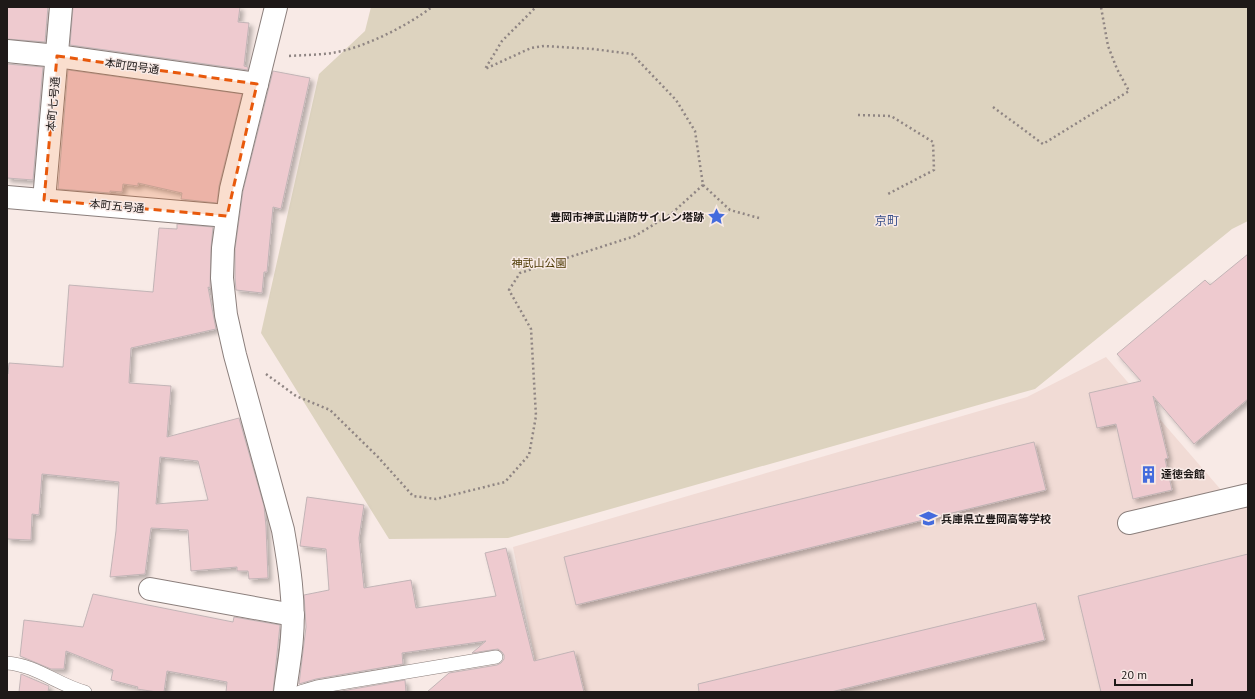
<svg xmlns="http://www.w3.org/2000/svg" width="1255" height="699" font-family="'PT Sans','Noto Sans JP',sans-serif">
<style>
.built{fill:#f1dbd5}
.green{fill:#ddd3bf}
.building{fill:#eecacf;stroke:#c2b4b6;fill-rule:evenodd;filter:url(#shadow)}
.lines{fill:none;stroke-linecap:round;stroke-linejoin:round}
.service-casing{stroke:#8b7f7c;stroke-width:14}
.minor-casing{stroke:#8b7f7c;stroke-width:24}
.path{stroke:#8f8583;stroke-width:2.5;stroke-dasharray:2 3;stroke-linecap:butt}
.service{stroke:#fff;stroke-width:13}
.minor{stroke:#fff;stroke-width:22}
.marked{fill:#e8590c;fill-opacity:0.2;stroke:#e8590c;stroke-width:3;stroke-dasharray:8 5;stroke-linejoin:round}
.labels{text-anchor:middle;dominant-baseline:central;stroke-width:3;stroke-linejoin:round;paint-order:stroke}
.street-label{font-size:11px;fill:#1e1918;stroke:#f8eae6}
.poi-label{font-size:11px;font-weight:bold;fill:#1e1918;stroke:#f8eae6;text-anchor:start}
.park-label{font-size:11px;fill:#4c3802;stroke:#f8eae6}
.neighbourhood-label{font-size:12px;fill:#3a518b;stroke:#f8eae6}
</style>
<defs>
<filter id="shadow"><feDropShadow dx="3.5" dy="3.5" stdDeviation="2" flood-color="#0004"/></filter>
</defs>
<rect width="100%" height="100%" fill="#f8eae6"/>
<!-- built -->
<path class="built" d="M1106,357l116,134 26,-6v207h-739l-5,-26 31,-7 -22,-112 514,-150z"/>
<!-- green -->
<path class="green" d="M371,7h877v214l-16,8 -197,160 -527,149 -119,1 -128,-206 58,-259 46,-43z"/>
<!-- building -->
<g class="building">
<path d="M7,7h41l-3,35 -38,-3z"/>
<path d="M73,7h167l-2,15 11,1 -5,43 4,1v3l-178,-25z"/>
<path d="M7,64l36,3 -10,113 -26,-2z"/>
<path d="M68,70l174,24 -23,92 -2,17 -36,-4 1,-6 -44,-10v3l-15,-2 -1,8 -12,-1v2l-52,-4z"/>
<path d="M273,71l37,7 -29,131 -8,-2 -6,65h-3l-2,21 -26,-3 -1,-12v-29l8,-58z"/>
<path d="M177,224l36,3 -2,21 -1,40 -2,-1 8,42 -85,19 -2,35 42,3 -4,51 72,-19 25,88 2,20 2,52 -19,1 -1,-8h-11v-4l-46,4 -3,-41 -37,-2 -6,46 -35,3 6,-46 3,-49 -77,-8 -3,41 -7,-1 -1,26 -24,-1v-165h1l1,-11 54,4 6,-82 84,7 6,-64 18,1zM160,457l38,4 10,39 -52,4z"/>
<path d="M1248,254v145l-54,45 -41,-48 15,62 -3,1 7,31 -39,9 -17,-75 -19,4 -8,-35 52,-12 -24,-27 88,-74 5,5z"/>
<path d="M1034,442l12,48 -470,115 -12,-48z"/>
<path d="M307,497l57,8 -5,33 5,50 47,-8 5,28 80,-12 -11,-43 21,-5 28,113 40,-10 10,41h-157l22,-19 48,-8 4,-2 3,-4v-4l-2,-3 -4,-3 -26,4 14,-12 -84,12 1,11 -87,15 -17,5 7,-57 -2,-32 25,-5 -3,-41 -26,-3z"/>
<path d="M1248,554v138h-147l-23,-96z"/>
<path d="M93,594l140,28 1,-5 46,8 -7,67h-47l1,-10 -60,-11 -3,21h-7l-20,-3 1,-2 -27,-7 2,-10 -47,-19 -2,18h-13l-31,-13 4,-36 59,7z"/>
<path d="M1036,603l9,37 -214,52h-132l-1,-8z"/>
<path d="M21,674l28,12 -1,6h-29z"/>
<path d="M405,680l1,12h-70z"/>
</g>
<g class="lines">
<defs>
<g id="service">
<path d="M7,663c29,2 51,22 78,29"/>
<path d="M300,692l17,-5 179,-30"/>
</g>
<g id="minor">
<path d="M276,7l-45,182 -8,59 -1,30 4,37 9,40 48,175c6,34 12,72 9,107 -1,18 -5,37 -7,55"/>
<path d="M7,51l50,5 200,28"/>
<path d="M7,197l220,19"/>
<path d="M44,200l17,-193"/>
<path d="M1129,523l119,-28"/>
<path d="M150,589l143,26"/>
</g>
</defs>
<!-- service casing -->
<use href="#service" class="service-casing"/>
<!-- minor casing -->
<use href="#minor" class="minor-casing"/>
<!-- path -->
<g class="path">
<path d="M289,56c15,-1 29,-1 43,-3 32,-5 75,-27 100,-46"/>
<path d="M993,107l50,37 86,-53 -12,-22 -9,-23 -7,-39"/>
<path d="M858,115l33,1 42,26 1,28 -48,25"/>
<path d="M703,185l27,25 29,8"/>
<path d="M266,374l30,22 34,14 48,47 35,39 23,3 69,-17 24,-27 7,-39 -5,-87 -22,-39 11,-17 115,-37 36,-22 32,-29 -8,-54 -19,-31 -44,-46 -39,-5 -49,-3 -13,2 -46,21 17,-28 34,-34"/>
</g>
<!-- service -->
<use href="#service" class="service"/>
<!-- minor -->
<use href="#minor" class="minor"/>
</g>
<!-- marked area -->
<path class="marked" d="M57,56l200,28 -30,132 -183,-16z"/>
<!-- icons -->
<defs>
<symbol id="sight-bare" viewBox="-9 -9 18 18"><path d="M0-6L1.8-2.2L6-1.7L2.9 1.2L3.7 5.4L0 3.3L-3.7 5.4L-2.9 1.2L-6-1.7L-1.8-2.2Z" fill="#446bdd" stroke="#f8eae6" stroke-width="2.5" paint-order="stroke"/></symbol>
<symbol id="building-bare" viewBox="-9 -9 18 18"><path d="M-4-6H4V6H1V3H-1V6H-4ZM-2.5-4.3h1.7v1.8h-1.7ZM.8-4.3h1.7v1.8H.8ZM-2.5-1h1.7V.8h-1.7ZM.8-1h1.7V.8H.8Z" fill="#446bdd" stroke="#f8eae6" stroke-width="2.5" paint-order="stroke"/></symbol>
<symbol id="school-bare" viewBox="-9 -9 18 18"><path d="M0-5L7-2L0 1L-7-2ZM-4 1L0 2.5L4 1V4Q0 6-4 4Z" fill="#446bdd" stroke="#f8eae6" stroke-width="2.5" paint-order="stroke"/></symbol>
</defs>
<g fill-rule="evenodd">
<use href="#sight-bare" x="704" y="204" width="25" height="25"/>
<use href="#building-bare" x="1136" y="462" width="25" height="25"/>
<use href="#school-bare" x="916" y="506" width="25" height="25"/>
</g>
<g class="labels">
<!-- street labels -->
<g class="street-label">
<text transform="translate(132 66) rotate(8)">本町四号通</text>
<text transform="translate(53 104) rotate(-85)">本町七号通</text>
<text transform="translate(117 206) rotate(5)">本町五号通</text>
</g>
<!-- poi labels -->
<g class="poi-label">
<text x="704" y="217" text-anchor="end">豊岡市神武山消防サイレン塔跡</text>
<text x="1161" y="474">達徳会館</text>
<text x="941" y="519">兵庫県立豊岡高等学校</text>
</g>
<!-- park labels -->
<g class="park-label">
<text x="539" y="263">神武山公園</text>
</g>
<!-- neighbourhood labels -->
<g class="neighbourhood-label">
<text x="887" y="220">京町</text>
</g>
</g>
<!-- border -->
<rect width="1255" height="699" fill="none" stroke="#1e1918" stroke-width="16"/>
<!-- scale -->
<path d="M1115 679v6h77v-6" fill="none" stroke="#1e1918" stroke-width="2"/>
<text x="1121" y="679" font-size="12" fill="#1e1918" stroke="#f8eae6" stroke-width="3" paint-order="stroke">20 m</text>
</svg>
